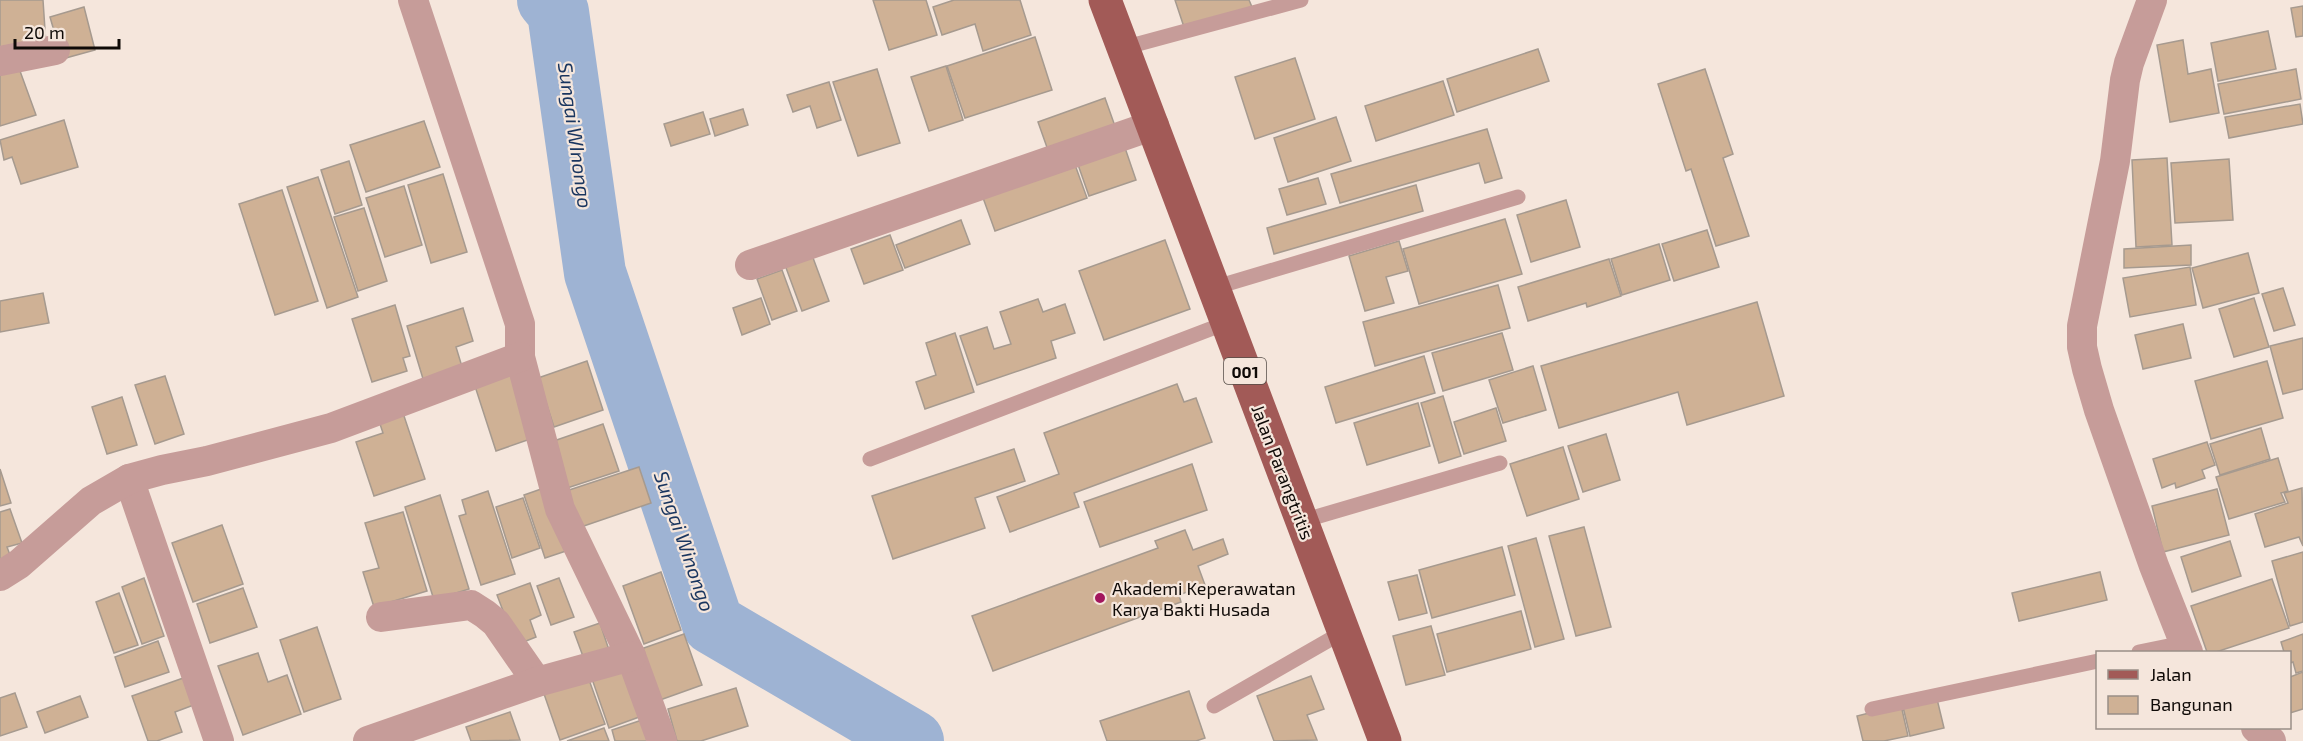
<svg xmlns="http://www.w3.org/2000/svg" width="2303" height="741" font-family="'Exo 2',sans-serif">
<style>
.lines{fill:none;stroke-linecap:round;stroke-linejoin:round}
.river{stroke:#9eb3d3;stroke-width:62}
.building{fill:#cfb195;stroke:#a69a8f;stroke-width:1.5}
.lane{stroke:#c69c99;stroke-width:15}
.street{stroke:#c69c99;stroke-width:30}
.primary{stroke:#a25a57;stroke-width:33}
.poi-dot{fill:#a3165d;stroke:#f5e6dc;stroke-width:2}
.labels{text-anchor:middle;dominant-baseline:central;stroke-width:4.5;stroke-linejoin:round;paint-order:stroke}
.shield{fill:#f5e6dc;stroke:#544c47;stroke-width:1.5}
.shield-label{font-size:16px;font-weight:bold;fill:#0f0a07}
.street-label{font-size:18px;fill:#0f0a07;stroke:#f5e6dc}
.poi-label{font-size:18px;fill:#0f0a07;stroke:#f5e6dc;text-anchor:start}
.water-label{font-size:20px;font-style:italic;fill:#19355f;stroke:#f5e6dc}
</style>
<rect width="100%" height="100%" fill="#f5e6dc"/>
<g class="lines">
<!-- river -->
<path class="river" d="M548,0l10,12 37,261 118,351 200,117"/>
</g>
<!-- building -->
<g class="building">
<path d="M0,0h43l3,45 -46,3z"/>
<path d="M873,0h53l11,35 -48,15z"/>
<path d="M954,0h66l11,35 -48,16 -8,-27 -33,11 -9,-28z"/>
<path d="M1175,0h74l3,7 -68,20z"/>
<path d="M2303,6v30l-7,1 -5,-29z"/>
<path d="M84,7l11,43 -33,9 -12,-42z"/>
<path d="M2268,31l8,38 -58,12 -7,-38z"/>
<path d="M1035,37l17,53 -87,28 -18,-52z"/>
<path d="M2183,40l5,34 23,-5 8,44 -49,9 -13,-77z"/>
<path d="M1538,49l11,32 -92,31 -10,-33z"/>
<path d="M1295,58l20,61 -60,20 -20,-62z"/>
<path d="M16,60l20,55 -36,11v-61z"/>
<path d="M946,66l17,54 -34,11 -18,-54z"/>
<path d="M877,69l23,74 -42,13 -25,-74z"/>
<path d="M1705,69l28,85 -10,4 26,78 -33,10 -25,-77 -5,2 -28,-87z"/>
<path d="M2296,69l5,30 -77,15 -6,-30z"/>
<path d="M1443,81l11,34 -78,26 -11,-35z"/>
<path d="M829,82l12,38 -24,8 -7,-22 -17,6 -6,-17z"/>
<path d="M1105,98l11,31 -67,24 -11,-31z"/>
<path d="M2300,104l3,20 -74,14 -4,-21z"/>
<path d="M743,109l5,16 -33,11 -5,-17z"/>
<path d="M703,112l7,22 -39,12 -7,-22z"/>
<path d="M1336,117l15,44 -63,21 -14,-44z"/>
<path d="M64,120l14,47 -57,17 -9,-27 -8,3 -4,-20z"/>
<path d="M424,121l16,46 -74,25 -16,-47z"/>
<path d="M1487,129l15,49 -17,5 -6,-20 -139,40 -9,-29z"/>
<path d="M1123,142l13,38 -47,16 -13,-37z"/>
<path d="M2167,158l5,87 -36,2 -4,-87z"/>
<path d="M2229,159l4,61 -58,3 -4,-60z"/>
<path d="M349,161l13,44 -27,9 -14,-44z"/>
<path d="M1074,162l13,36 -92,33 -13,-36z"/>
<path d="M443,174l24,78 -36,11 -23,-78z"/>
<path d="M318,177l40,120 -31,11 -40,-121z"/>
<path d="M1318,178l8,26 -39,11 -8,-26z"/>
<path d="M1416,185l7,26 -149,43 -7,-26z"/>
<path d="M404,186l18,59 -37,12 -19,-59z"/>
<path d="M282,190l36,111 -43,14 -36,-111z"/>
<path d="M1566,200l14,47 -49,15 -14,-47z"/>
<path d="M364,208l23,73 -29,10 -24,-74z"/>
<path d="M1505,219l17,55 -103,30 -16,-55z"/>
<path d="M961,220l9,24 -65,24 -9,-23z"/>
<path d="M1707,230l12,37 -45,14 -12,-37z"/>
<path d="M890,235l13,35 -39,14 -13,-35z"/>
<path d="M1165,240l25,69 -86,31 -25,-69z"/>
<path d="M1399,241l9,30 -22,6 8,26 -29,8 -16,-55z"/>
<path d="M1659,244l11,36 -48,15 -11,-36z"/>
<path d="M2191,245v20l-67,3v-19z"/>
<path d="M809,247l20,54 -27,10 -20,-54z"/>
<path d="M2248,253l11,40 -56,15 -11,-40z"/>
<path d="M1609,259l12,37 -34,11 -1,-4 -58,18 -10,-34z"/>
<path d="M2190,267l6,38 -66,12 -7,-39z"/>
<path d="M782,270l15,41 -25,9 -15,-41z"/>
<path d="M1498,285l12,43 -135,38 -12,-44z"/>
<path d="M2283,288l12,37 -21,6 -12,-37z"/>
<path d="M43,293l6,30 -49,9v-31z"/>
<path d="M761,298l9,26 -28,11 -9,-27z"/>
<path d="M2254,298l15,49 -35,10 -15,-48z"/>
<path d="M1038,299l5,13 22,-8 10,29 -24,8 5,17 -79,27 -17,-49 27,-9 7,22 17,-5 -11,-32z"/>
<path d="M1757,302l27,94 -97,29 -9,-33 -119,36 -18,-62z"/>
<path d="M395,305l15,51 -7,2 4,13 -35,11 -20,-63z"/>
<path d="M463,308l10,33 -17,6 7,23 -39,12 -17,-56z"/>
<path d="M2183,324l8,34 -48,11 -8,-34z"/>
<path d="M955,333l19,59 -49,17 -9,-27 20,-7 -10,-32z"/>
<path d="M1502,333l11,37 -70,21 -11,-38z"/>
<path d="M2303,338v51l-20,5 -13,-48z"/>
<path d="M1424,356l11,37 -99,30 -11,-36z"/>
<path d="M587,361l16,49 -49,17 -16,-49z"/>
<path d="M2267,361l16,57 -72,21 -16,-58z"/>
<path d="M1533,366l13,44 -43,13 -14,-43z"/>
<path d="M512,367l24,70 -40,14 -23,-71z"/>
<path d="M165,376l19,58 -29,10 -20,-59z"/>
<path d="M1177,384l7,18 12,-4 16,44 -138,51 5,14 -69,25 -13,-35 62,-23 -15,-41z"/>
<path d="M1443,396l18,60 -22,7 -18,-60z"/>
<path d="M122,397l15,48 -30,9 -15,-47z"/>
<path d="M1418,403l12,43 -63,19 -13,-42z"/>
<path d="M1496,408l10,33 -42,13 -10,-32z"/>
<path d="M403,413l22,66 -51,17 -18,-54 27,-9 -4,-12z"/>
<path d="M603,424l16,47 -58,19 -16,-46z"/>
<path d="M2261,428l9,31 -50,16 -10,-31z"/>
<path d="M1606,434l14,46 -37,12 -15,-46z"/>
<path d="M2207,442l8,23 -13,5 3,8 -29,10 -1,-5 -13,5 -9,-29z"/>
<path d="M1563,447l16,52 -52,17 -17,-52z"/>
<path d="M1014,449l11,32 -50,17 10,30 -92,31 -21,-63z"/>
<path d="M2278,458l10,33 -7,2 4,9 -56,17 -13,-42z"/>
<path d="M1192,464l15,46 -107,37 -16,-45z"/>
<path d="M639,467l12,36 -76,26 -12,-37z"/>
<path d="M0,469l11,34 -11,3z"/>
<path d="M544,488l22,63 -21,7 -21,-63z"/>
<path d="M2302,488l1,58 -4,-9 -34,10 -10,-33 33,-11 -4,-10z"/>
<path d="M2217,489l12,46 -66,17 -11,-46z"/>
<path d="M488,491l27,83 -34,11 -22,-69 7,-2 -4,-14z"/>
<path d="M440,495l29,94 -35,11 -29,-93z"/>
<path d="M523,498l17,50 -28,10 -16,-51z"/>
<path d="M10,509l12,34 -15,4 6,16 -13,5v-56z"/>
<path d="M403,512l24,79 -53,16 -11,-35 16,-4 -14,-45z"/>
<path d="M222,525l21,59 -50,18 -21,-59z"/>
<path d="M1584,527l27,100 -35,9 -27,-100z"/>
<path d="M1185,530l8,20 30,-11 5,15 -30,12 7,19 -26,10 2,7 -188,69 -21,-55 186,-68 -3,-7z"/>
<path d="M1536,538l28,101 -29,8 -27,-101z"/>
<path d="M2230,541l11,35 -49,16 -11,-35z"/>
<path d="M1502,547l13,48 -83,23 -13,-48z"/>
<path d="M2303,552v70l-13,4 -18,-65z"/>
<path d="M661,572l20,58 -37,14 -21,-58z"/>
<path d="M2100,572l7,28 -88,21 -7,-28z"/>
<path d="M1417,575l10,38 -28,7 -11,-38z"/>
<path d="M144,578l20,58 -22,8 -20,-57z"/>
<path d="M559,578l15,39 -23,8 -14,-39z"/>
<path d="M2272,579l17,49 -73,24h-9l-16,-46z"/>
<path d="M530,583l11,32 -11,5 6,17 -20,8 -19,-50z"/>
<path d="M243,588l14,39 -47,16 -13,-39z"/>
<path d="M119,593l19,52 -24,8 -18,-51z"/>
<path d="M1521,611l10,38 -84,23 -10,-38z"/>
<path d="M600,623l9,27 -25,9 -10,-27z"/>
<path d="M1431,626l14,49 -39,10 -13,-49z"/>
<path d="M317,627l24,72 -37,13 -24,-72z"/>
<path d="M684,634l18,51 -42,15 -19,-51z"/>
<path d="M2303,634v37l-7,2 -3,-11 -3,1v-11h-6l-3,-10z"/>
<path d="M158,641l11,31 -44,15 -10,-30z"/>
<path d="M258,653l10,29 19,-7 14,39 -58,21 -25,-69z"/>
<path d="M624,664l18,52 -33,12 -18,-52z"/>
<path d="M2303,672v37l-13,4v-36z"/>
<path d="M189,676l10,27 -24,9 7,20 -25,9h-9l-16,-45z"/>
<path d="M1311,676l13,33 -17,6 10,25 -43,1 -17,-45z"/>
<path d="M588,677l17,47 -45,16 -17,-49z"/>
<path d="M736,688l12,38 -47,15h-24l-9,-32z"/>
<path d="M1189,691l16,47 -9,3h-89l-7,-20z"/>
<path d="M15,693l12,34 -27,9v-38z"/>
<path d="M80,696l8,21 -43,16 -8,-21z"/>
<path d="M1937,699l7,29 -34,8 -7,-29z"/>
<path d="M1901,705l7,31 -24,5h-21l-6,-25z"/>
<path d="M510,712l10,28 -49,1 -5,-14z"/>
<path d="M648,718l8,23h-41l-3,-11z"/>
<path d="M604,728l5,13h-42z"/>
</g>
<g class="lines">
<!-- lane -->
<g class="lane">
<path d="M1123,48l178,-48"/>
<path d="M1213,288l305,-91"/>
<path d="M870,459l356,-136"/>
<path d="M1302,521l198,-58"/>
<path d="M2139,652l44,-9"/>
<path d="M1214,706l129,-74"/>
<path d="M1872,709l226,-48"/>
</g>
<!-- street -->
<g class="street">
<path d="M413,0l107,324v33l40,152 71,147 31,85"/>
<path d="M2152,0l-23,63 -4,17 -10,81 -33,165v21l5,22 12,41 55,156 34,86"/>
<path d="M0,61l55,-11"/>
<path d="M750,265l404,-140"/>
<path d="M129,479l90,262"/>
<path d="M0,576l19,-12 72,-63 38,-22 33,-9 45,-9 124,-33 189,-71"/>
<path d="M381,617l90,-12 14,9 11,9 41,59"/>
<path d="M2256,728l15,13"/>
<path d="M368,741l169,-59 94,-26"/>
</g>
<!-- primary -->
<path class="primary" d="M1105,0l280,741"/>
</g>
<!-- markers -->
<circle class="poi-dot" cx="1100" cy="598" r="6"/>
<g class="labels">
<!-- shield labels -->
<rect class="shield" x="1224" y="358" width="42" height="26" rx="4.5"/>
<g class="shield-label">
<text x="1245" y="371">001</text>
</g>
<!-- street labels -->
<g class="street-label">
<text transform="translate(1283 472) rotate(69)">Jalan Parangtritis</text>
</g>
<!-- poi labels -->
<g class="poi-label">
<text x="1112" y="588">Akademi Keperawatan<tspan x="1112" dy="21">Karya Bakti Husada</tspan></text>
</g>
<!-- water labels -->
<g class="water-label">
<text transform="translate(576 135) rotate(82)">Sungai WInongo</text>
<text transform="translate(685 541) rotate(71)">Sungai Winongo</text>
</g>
</g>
<!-- legend -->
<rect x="2096" y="651" width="195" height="78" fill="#f5e6dc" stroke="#998e87" stroke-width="1.5"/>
<rect x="2108" y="670" width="30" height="9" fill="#a25a57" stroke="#998e87" stroke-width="1.5"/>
<text x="2150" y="681" font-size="18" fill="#0f0a07">Jalan</text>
<rect x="2108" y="696" width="30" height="18" fill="#cfb195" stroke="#998e87" stroke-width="1.5"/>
<text x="2150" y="711" font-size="18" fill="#0f0a07">Bangunan</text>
<!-- scale -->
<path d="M15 39v9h104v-9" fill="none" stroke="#0f0a07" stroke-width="3"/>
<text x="24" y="39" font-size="18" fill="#0f0a07" stroke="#f5e6dc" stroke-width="4.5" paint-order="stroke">20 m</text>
</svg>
